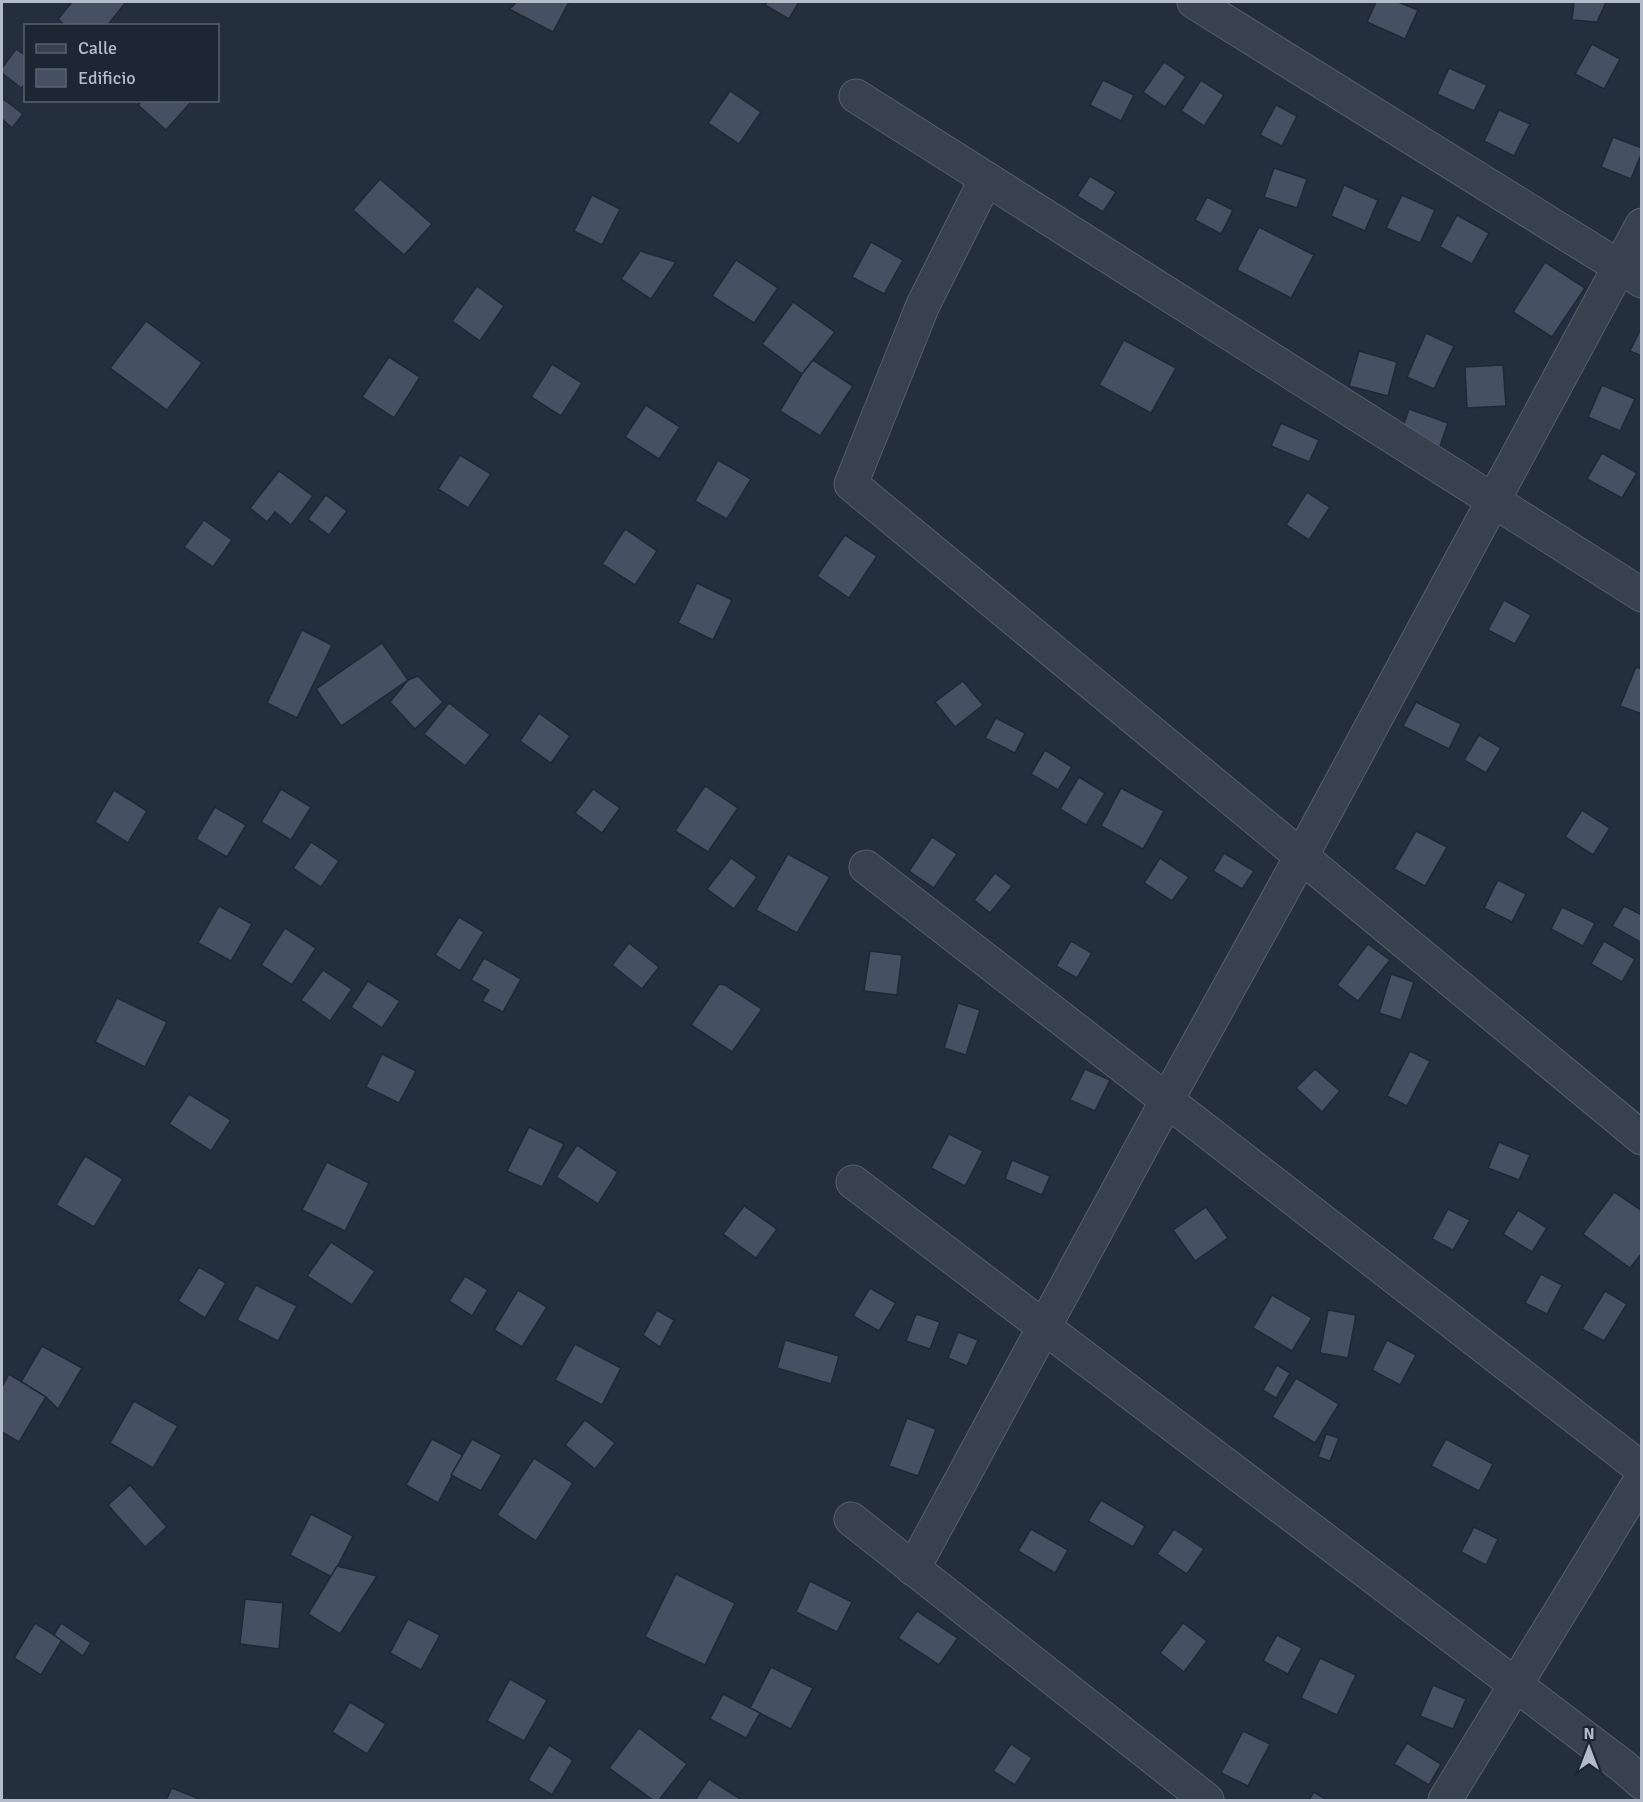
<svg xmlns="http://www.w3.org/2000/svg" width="1643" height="1802" font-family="Signika,sans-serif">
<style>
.building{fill:#455162;stroke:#1f2835;stroke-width:1.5}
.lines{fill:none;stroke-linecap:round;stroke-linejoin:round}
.minor-casing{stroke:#565f6c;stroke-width:35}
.minor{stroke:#38414e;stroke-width:33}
</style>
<rect width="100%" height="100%" fill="#242f3e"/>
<!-- building -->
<g class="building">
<path d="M72,2h54l-19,24h-41l-8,-7z"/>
<path d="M516,2h53l-16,30 -44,-23 4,-3z"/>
<path d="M767,2h32l-10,17 -24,-14z"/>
<path d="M1376,2h22l20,8 -13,29 -38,-17z"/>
<path d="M1574,2h32l-9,20 -25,-2z"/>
<path d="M1592,44l28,15 -16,30 -29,-15z"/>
<path d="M16,49l10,7v27l-5,5 -19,-15v-5z"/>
<path d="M1164,62l22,15 -21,30 -22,-15z"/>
<path d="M1449,68l38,17 -13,26 -37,-17z"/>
<path d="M1103,80l31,15 -13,26 -31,-16z"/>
<path d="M1201,80l23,15 -20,31 -23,-15z"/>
<path d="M730,91l31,21 -22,32 -31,-21z"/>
<path d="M2,98l21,16 -11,14 -10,-9z"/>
<path d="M143,100h47l1,2 -25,28 -28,-25z"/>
<path d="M1276,105l21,11 -15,30 -22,-11z"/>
<path d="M1499,110l31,14 -16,32 -30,-15z"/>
<path d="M1613,137l29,11v4l-11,27 -30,-12z"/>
<path d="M1274,168l33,11 -10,29 -33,-11z"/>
<path d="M1090,176l26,16 -13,20 -26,-16z"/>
<path d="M380,179l52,45 -28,31 -51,-45z"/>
<path d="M1344,185l34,15 -13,31 -34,-15z"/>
<path d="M592,195l28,14 -18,36 -28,-14z"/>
<path d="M1402,195l33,15 -15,33 -34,-15z"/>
<path d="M1207,197l26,13 -12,24 -26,-14z"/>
<path d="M1457,215l32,18 -17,31 -32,-17z"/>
<path d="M1259,227l55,28 -23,43 -54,-28z"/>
<path d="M871,242l32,18 -19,34 -32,-17z"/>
<path d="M640,251l36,11 -25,37 -30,-20z"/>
<path d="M736,260l42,28 -24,35 -42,-27z"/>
<path d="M1545,262l40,26 -33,49 -39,-25z"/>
<path d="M477,286l27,20 -24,35 -28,-20z"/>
<path d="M793,302l42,30 -33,42 -40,-30z"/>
<path d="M146,321l56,42 -35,47 -57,-42z"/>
<path d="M1641,328h1v28l-12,-5z"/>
<path d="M1426,333l28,13 -20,43 -27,-12z"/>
<path d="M1124,340l52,28 -25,45 -52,-28z"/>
<path d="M1359,351l38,11 -9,34 -39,-10z"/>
<path d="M389,357l31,20 -26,41 -32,-21z"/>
<path d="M813,360l40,26 -33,50 -40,-25 22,-37z"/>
<path d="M552,364l30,19 -21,33 -30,-19z"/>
<path d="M1503,365l3,41 -39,2 -2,-41z"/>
<path d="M1602,385l33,14 -15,32 -32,-14z"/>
<path d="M646,405l34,22 -21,32 -34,-22z"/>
<path d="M1409,409l39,14 -9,26 -39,-14z"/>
<path d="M1281,423l38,17 -10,22 -38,-16z"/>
<path d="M1602,453l35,20 -15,25 -35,-19z"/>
<path d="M460,455l31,19 -23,34 -30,-19z"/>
<path d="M718,460l33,19 -24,40 -32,-18z"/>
<path d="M279,471l34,25 -22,29 -16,-13 -8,10 -17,-14z"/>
<path d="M1307,492l23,15 -21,33 -23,-15z"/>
<path d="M326,495l21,16 -18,24 -21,-16z"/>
<path d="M204,520l28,20 -19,27 -29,-20z"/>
<path d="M625,529l32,22 -22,34 -33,-21z"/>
<path d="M845,535l32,21 -28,42 -32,-22z"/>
<path d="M697,583l35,17 -19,40 -35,-17z"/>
<path d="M1504,600l27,15 -16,29 -27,-14z"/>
<path d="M302,630l30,15 -35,73 -30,-15z"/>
<path d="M382,643l26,37 -67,46 -25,-37z"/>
<path d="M1636,667l6,2v45l-22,-8z"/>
<path d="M418,676l25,26 -28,27 -25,-27 18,-22z"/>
<path d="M963,681l20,24 -28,22 -20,-25z"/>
<path d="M1416,702l45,22 -12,25 -46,-23z"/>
<path d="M449,703l41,32 -25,31 -41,-32z"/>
<path d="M539,713l31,23 -19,27 -31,-22z"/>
<path d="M996,718l29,15 -10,20 -30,-15z"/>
<path d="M1479,735l22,13 -15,25 -22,-13z"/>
<path d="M1045,750l27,17 -14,23 -27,-16z"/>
<path d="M1079,777l26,16 -19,32 -26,-16z"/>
<path d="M705,786l33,22 -30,44 -33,-21z"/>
<path d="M1121,788l43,23 -21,38 -42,-23z"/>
<path d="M281,789l30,18 -20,33 -30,-18z"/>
<path d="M593,789l27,19 -18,25 -27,-20z"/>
<path d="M114,790l33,21 -19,32 -33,-21z"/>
<path d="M215,807l31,18 -19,32 -31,-18z"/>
<path d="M1582,810l28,18 -17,27 -28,-18z"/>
<path d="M1416,831l31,16 -22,39 -31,-17z"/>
<path d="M932,837l25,17 -23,34 -25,-17z"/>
<path d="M311,842l28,19 -18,26 -28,-19z"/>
<path d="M1224,853l30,18 -12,18 -29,-18z"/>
<path d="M788,854l42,23 -33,56 -41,-23z"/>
<path d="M731,858l26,19 -23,32 -27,-20z"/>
<path d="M1160,858l29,19 -17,24 -28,-18z"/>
<path d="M995,873l17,13 -22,27 -16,-13z"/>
<path d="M1498,880l28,14 -14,28 -28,-14z"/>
<path d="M219,906l33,18 -21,37 -33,-18z"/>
<path d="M1624,906l18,9v28l-30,-17z"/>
<path d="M1562,907l33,16 -12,23 -32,-17z"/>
<path d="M459,917l25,15 -24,39 -25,-16z"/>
<path d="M285,928l31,20 -24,37 -31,-20z"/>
<path d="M1071,941l21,12 -15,25 -21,-12z"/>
<path d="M1604,941l31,18 -13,23 -31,-18z"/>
<path d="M629,943l30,24 -17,22 -30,-24z"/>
<path d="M1368,944l22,16 -32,41 -21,-16z"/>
<path d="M870,951l32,4 -5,40 -33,-4z"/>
<path d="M484,958l37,21 -18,33 -21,-11 7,-11 -18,-10z"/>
<path d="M323,970l29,19 -22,32 -29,-21z"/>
<path d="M1391,974l23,8 -13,38 -22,-7z"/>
<path d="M368,981l32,20 -18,27 -31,-21z"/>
<path d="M719,984l6,1 37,24 -30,43 -41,-27z"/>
<path d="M117,998l50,24 -22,45 -50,-25z"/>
<path d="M958,1003l22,7 -14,45 -22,-7z"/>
<path d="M1410,1051l20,10 -23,45 -20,-10z"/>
<path d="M382,1054l34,17 -17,32 -33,-16z"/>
<path d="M1085,1069l25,11 -15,31 -25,-11z"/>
<path d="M1315,1069l25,22 -18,21 -26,-24z"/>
<path d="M189,1094l42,26 -20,31 -42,-27z"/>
<path d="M529,1127l35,17 -22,43 -35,-16z"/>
<path d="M949,1134l34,17 -18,35 -34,-18z"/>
<path d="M1499,1142l31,13 -11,25 -31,-12z"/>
<path d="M577,1145l41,27 -20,32 -42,-27z"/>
<path d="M85,1156l38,23 -29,48 -38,-22z"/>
<path d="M1012,1160l38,16 -8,19 -37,-16z"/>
<path d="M327,1162l42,21 -24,48 -43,-21z"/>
<path d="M1614,1192l28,19v42l-12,15 -47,-34z"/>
<path d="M744,1206l33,23 -21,29 -33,-24z"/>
<path d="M1206,1207l22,31 -33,23 -22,-31z"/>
<path d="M1448,1209l22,11 -17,30 -21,-11z"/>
<path d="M1518,1210l29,18 -15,24 -29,-18z"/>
<path d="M331,1242l44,29 -23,34 -45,-29z"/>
<path d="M199,1267l27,16 -21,35 -27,-17z"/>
<path d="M1541,1274l21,11 -15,29 -22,-11z"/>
<path d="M465,1276l23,14 -16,26 -23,-15z"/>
<path d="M256,1285l41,21 -19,35 -41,-21z"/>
<path d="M870,1288l26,15 -17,28 -26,-15z"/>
<path d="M518,1290l29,17 -25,40 -28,-17z"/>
<path d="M1605,1291l22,13 -23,37 -22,-12z"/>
<path d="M1272,1295l40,23 -20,33 -39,-23z"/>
<path d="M657,1310l17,10 -14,27 -17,-12z"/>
<path d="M1328,1310l28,5 -8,43 -28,-5z"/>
<path d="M916,1314l24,8 -10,27 -24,-8z"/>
<path d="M958,1332l20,8 -11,26 -19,-8z"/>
<path d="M785,1340l54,16 -8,28 -54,-16z"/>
<path d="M1387,1340l29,15 -16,30 -28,-15z"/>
<path d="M575,1344l46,24 -19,37 -47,-25z"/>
<path d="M42,1346l40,22 -24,41 -12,-12 -25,-15z"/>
<path d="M1277,1365l13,8 -14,25 -13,-8z"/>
<path d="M9,1374l37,23 -27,45 -17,-10v-45z"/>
<path d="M1296,1378l43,26 -24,39 -43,-26z"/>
<path d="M134,1401l44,25 -25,42 -43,-25z"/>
<path d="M907,1418l29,11 -18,47 -29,-10z"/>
<path d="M585,1420l30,23 -20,26 -30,-24z"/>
<path d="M1326,1434l13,4 -9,23 -12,-4z"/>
<path d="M432,1439l31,16 -25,48 -32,-18z"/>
<path d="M472,1439l30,16 -21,36 -30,-16z"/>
<path d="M1446,1439l47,25 -14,27 -48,-25z"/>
<path d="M534,1458l39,25 -37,58 -39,-26z"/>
<path d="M130,1485l37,42 -22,20 -37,-42z"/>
<path d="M1101,1500l44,26 -12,21 -45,-26z"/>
<path d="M311,1514l42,22 -21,41 -42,-22z"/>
<path d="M1474,1527l24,12 -12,26 -25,-13z"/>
<path d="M1031,1529l37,21 -13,23 -37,-22z"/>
<path d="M1174,1529l30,20 -17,25 -30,-20z"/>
<path d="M337,1566l40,10 -37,58 -32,-20z"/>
<path d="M676,1574l59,29 -30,62 -60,-28z"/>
<path d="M810,1581l42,21 -15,30 -41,-20z"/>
<path d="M245,1599l38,4 -4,46 -39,-5z"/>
<path d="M917,1611l41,27 -19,27 -41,-27z"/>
<path d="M408,1619l32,16 -19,35 -31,-17z"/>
<path d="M35,1623l27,17 -21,35 -27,-17z"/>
<path d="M61,1623l30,20 -8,13 -29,-21z"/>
<path d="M1183,1623l24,18 -23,31 -24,-19z"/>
<path d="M1277,1635l25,13 -14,26 -25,-13z"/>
<path d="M1320,1658l36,17 -19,40 -36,-17z"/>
<path d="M771,1667l42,21 -22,41 -41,-21z"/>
<path d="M510,1679l37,21 -23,41 -37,-20z"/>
<path d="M1433,1685l33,14 -13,30 -33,-13z"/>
<path d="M723,1694l37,19 -14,25 -36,-19z"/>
<path d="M350,1702l36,22 -19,30 -35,-22z"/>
<path d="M639,1728l48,36 -28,36h-6l-44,-32z"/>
<path d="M1243,1731l27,13 -22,42 -27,-13z"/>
<path d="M1407,1743l34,21 -12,21 -35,-21z"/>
<path d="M1011,1744l21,14 -17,27 -22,-14z"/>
<path d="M549,1745l24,15 -21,35 -24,-15z"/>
<path d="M709,1779l33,21h-47z"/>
<path d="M172,1788l30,12h-36z"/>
<path d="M1314,1792l13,8h-18z"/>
</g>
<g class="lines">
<defs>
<g id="minor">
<path d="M1194,2l448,279"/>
<path d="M856,96l786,499"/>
<path d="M986,179l-63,126 -72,179 791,654"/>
<path d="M866,867l776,602"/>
<path d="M853,1182l771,585 18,16"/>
<path d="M851,1519l356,281"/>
<path d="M913,1569l254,-469 134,-243 341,-632"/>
<path d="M1445,1800l197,-322"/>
</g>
</defs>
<!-- minor casing -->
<use href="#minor" class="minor-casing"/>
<!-- minor -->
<use href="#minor" class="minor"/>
</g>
<!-- border -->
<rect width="1643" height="1802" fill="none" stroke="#b4bcc9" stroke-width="6"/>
<!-- legend -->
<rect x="24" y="24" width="195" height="78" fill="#1d2633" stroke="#59626f" stroke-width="1.5"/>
<rect x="36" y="44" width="30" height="9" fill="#38414e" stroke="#59626f" stroke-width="1.5"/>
<text x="78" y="54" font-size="18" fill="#b4bcc9">Calle</text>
<rect x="36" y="69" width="30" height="18" fill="#455162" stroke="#59626f" stroke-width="1.5"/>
<text x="78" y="84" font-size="18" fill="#b4bcc9">Edificio</text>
<!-- north arrow -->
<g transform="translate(1589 1748)" stroke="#1d2633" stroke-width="4.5" paint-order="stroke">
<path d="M0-4.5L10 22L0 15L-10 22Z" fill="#b4bcc9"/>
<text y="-9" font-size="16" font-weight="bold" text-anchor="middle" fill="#b4bcc9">N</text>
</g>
</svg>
